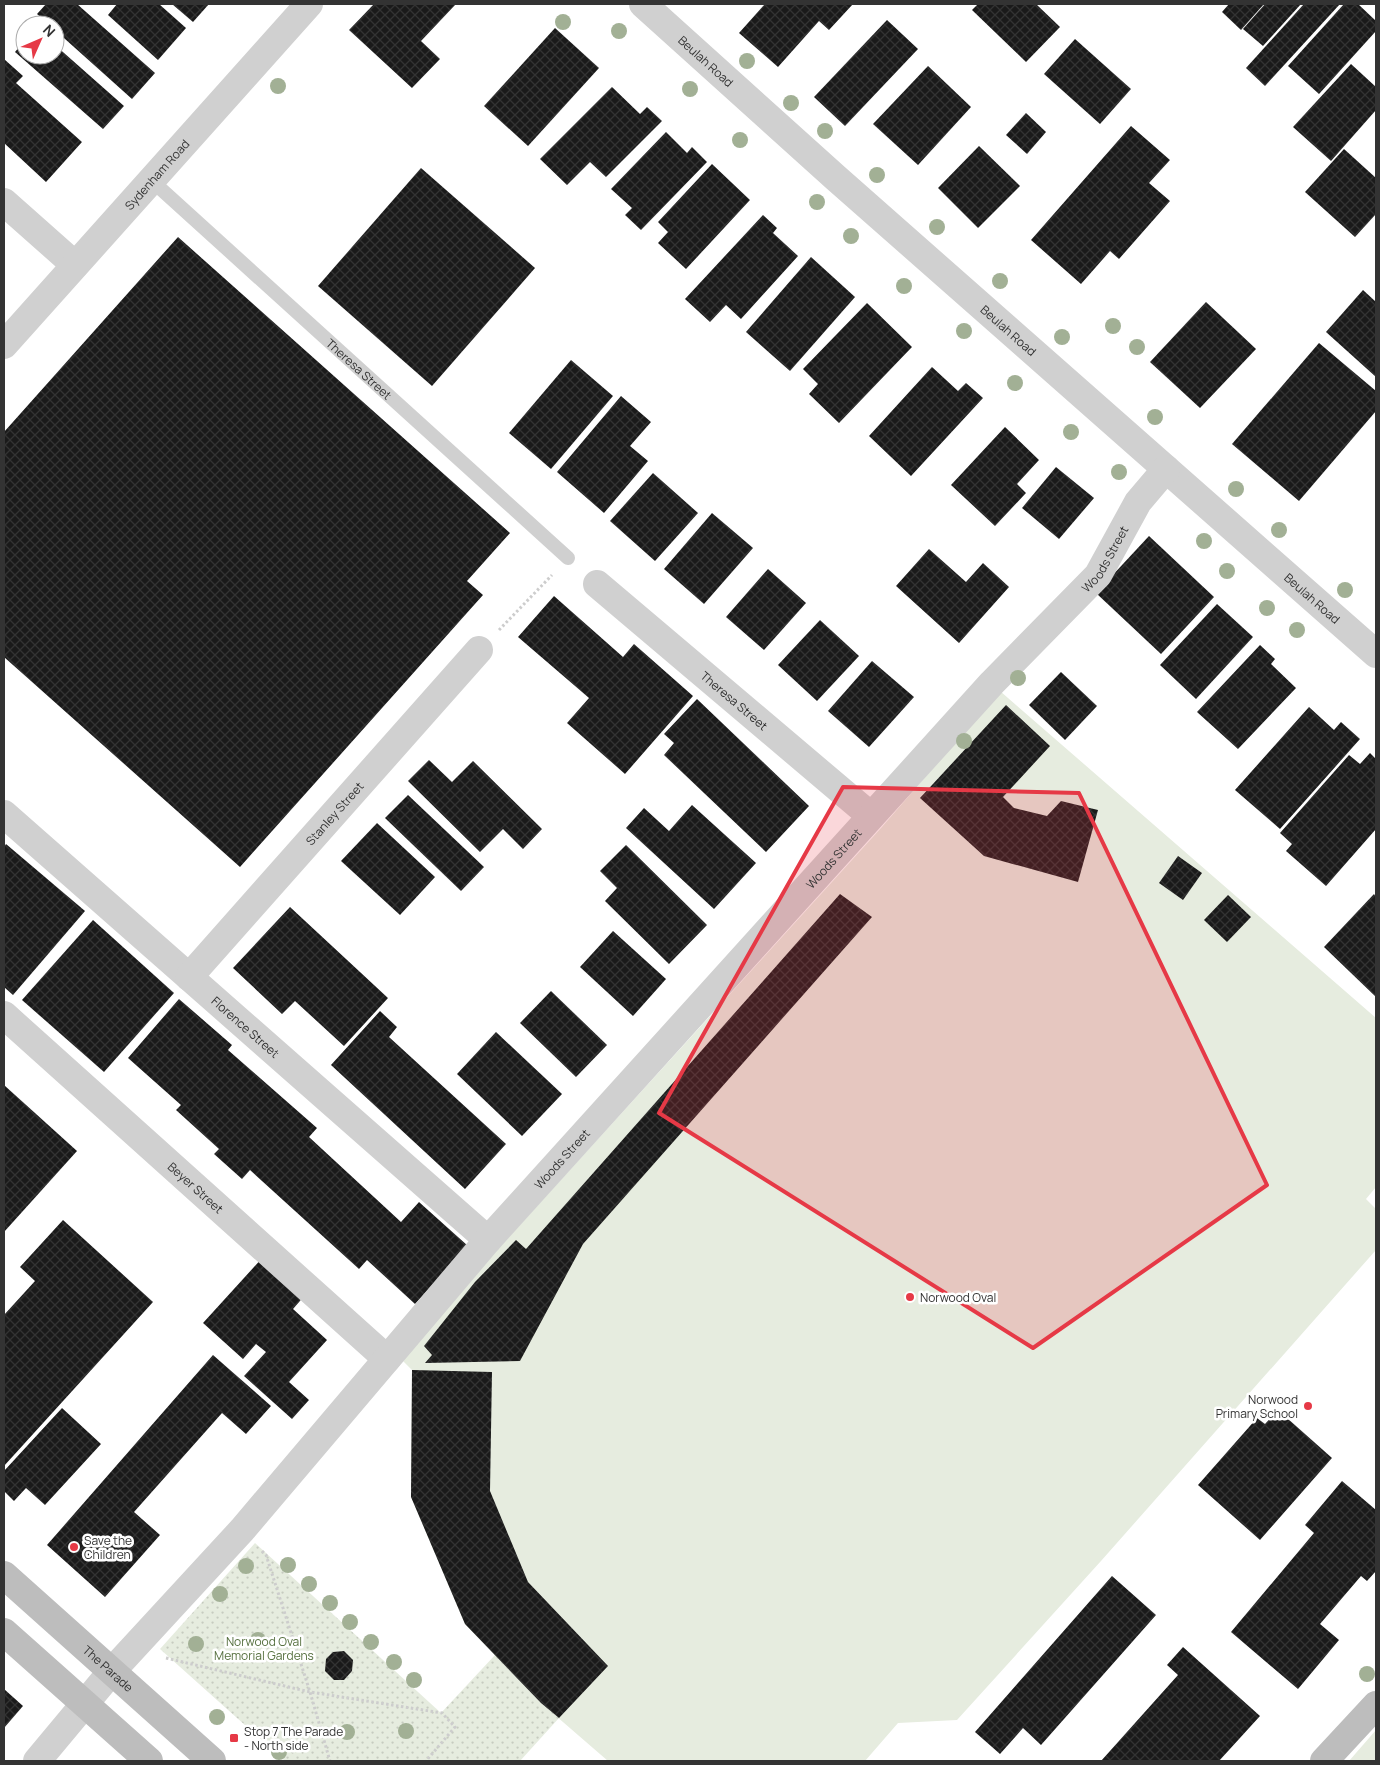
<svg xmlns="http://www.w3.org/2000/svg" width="1380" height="1765" font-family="Manrope,sans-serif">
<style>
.grass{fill:#e6ecdf}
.park{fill:url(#park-dots)}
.building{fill:url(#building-cross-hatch)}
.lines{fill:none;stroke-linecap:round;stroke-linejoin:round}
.path{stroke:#cdcdcd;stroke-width:3;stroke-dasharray:2.5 2.5;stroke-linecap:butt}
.lane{stroke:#d0d0d0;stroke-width:14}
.street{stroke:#d0d0d0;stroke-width:28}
.secondary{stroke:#bdbdbd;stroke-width:28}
.tree{fill:#a2b095}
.marked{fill:#e63946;fill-opacity:0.2;stroke:#e63946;stroke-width:4;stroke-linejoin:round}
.poi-dot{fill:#e63946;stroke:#fff;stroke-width:2}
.labels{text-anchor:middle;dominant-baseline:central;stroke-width:5;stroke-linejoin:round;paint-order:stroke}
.street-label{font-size:12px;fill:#333;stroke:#fff}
.poi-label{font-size:12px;fill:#333;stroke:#fff;text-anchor:start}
.park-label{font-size:12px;fill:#56703f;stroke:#fff}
</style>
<defs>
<pattern id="park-dots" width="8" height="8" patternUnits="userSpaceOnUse" patternTransform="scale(1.25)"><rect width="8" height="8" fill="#e6ecdf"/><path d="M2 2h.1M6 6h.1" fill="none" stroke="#c6cbc0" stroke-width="1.8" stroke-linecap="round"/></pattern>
<pattern id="building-cross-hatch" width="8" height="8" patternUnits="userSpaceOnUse" patternTransform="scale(1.25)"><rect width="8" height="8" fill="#1a1a1a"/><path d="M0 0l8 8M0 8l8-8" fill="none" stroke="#333"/></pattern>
</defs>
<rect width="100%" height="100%" fill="#fff"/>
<!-- grass -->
<g class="grass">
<path d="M1000,691l376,327v169l-10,12 10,10v41l-275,311 -144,159 -59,3 -33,38h-257l-67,-58 -76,-79 -54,-127 1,-127 -11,-11 98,-111 383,-421z"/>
<path d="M1376,1730v31h-27z"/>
</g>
<!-- park -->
<path class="park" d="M255,1543l186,170 54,-58 46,48 18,15 -39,43h-235l-125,-112z"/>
<!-- building -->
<g class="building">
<path d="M46,4h31l78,69 -23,26 -77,-69v-5h-5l-13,-11z"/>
<path d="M117,4h42l27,24 -28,32 -50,-45z"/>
<path d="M172,4h37l-16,18z"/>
<path d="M374,4h82l-35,37 19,18 -28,29 -63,-58z"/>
<path d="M765,4h88l-24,26 -10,-9 -41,46 -39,-34z"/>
<path d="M978,4h58l24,23 -34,35 -54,-52z"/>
<path d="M1229,4h35l-23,26 -19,-18z"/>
<path d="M1265,4h36l-38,42 -20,-17z"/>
<path d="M1304,4h36l-75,82 -19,-18z"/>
<path d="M1344,4h14l18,17v10l-57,63 -31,-28z"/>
<path d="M887,20l31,29 -73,77 -31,-29z"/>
<path d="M555,28l44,40 -71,78 -44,-40z"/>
<path d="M1075,39l56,50 -31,35 -56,-50z"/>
<path d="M25,40v15h30v-10l69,61 -21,23 -88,-77z"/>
<path d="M4,59l19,17 -7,7 66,59 -36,40 -42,-39z"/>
<path d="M1351,64l25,23v23l-45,51 -38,-34z"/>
<path d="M928,66l43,41 -53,58 -45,-41z"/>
<path d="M612,87l28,27 7,-7 15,14 -56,56 -16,-15 -23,23 -27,-26z"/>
<path d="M1026,113l20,19 -19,22 -21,-19z"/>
<path d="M1131,126l39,34 -21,23 21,18 -51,58 -9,-8 -29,33 -50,-44z"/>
<path d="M666,132l21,21 5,-6 15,15 -66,68 -16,-15 7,-7 -21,-19z"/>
<path d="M979,146l41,40 -42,42 -40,-40z"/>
<path d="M1344,149l32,29v36l-21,23 -50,-45z"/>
<path d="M712,164l38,36 -64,69 -28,-26 10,-11 -10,-10z"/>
<path d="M421,168l114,100 -103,118 -114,-100z"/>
<path d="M763,215l14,13 -4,5 25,23 -57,63 -15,-14 -16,17 -25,-23z"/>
<path d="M178,237l332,296 -43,48 16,14 -243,272 -236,-210v-225z"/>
<path d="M811,257l44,40 -65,74 -44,-39z"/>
<path d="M1363,290l13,12v75l-50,-45z"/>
<path d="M1206,302l50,47 -56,59 -50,-46z"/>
<path d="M867,303l45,44 -73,76 -30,-29 9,-10 -15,-15z"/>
<path d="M1319,343l57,48v20l-77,90 -67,-57z"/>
<path d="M571,360l42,36 -62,73 -42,-36z"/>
<path d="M932,367l26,24 8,-8 17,15 -72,78 -42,-40z"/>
<path d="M621,396l30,26 -21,24 18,15 -44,52 -47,-41z"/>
<path d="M1005,427l34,33 -22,24 9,9 -31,33 -44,-41z"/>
<path d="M1056,467l38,31 -35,41 -37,-31z"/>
<path d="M653,473l45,40 -43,48 -45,-40z"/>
<path d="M712,513l41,35 -49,56 -40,-35z"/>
<path d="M1149,536l65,61 -53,57 -65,-61z"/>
<path d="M929,549l37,33 17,-19 26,24 -50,56 -63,-57z"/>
<path d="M768,569l38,34 -42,47 -38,-33z"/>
<path d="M554,596l69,61 11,-13 59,52 -68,78 -58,-51 22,-25 -71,-61z"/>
<path d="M1217,604l36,33 -57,62 -36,-34z"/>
<path d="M820,620l39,36 -42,45 -39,-36z"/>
<path d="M1260,645l15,14 -4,5 25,24 -58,61 -41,-37z"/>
<path d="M872,661l42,36 -45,50 -41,-36z"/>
<path d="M1061,672l36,34 -32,34 -36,-35z"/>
<path d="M697,699l112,107 -43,46 -102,-97 10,-12 -10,-9z"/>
<path d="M1006,705l44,41 -47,51 11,11 33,8 14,-15 37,9 -20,72 -94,-26 -64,-58z"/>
<path d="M1309,707l25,23 7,-8 19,17 -80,90 -45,-39z"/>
<path d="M1370,753l6,6v70l-50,57 -40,-35 6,-7 -12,-11 69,-78 11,9z"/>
<path d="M429,760l23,22 21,-21 69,68 -19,20 -20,-20 -23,23 -72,-71z"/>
<path d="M408,795l76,72 -23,24 -76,-73z"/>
<path d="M692,805l64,58 -42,46 -88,-81 18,-20 25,23z"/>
<path d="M377,823l58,54 -35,38 -59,-54z"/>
<path d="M6,844l79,67 -72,84 -9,-8v-140z"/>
<path d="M626,845l81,80 -38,39 -64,-63 12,-13 -17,-17z"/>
<path d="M1178,856l24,17 -19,27 -24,-17z"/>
<path d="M840,894l32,23 -289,327 -63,117 -95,2 7,-8 -8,-9 51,-64 41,-42 10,9z"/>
<path d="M1374,894l2,3v100l-52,-50z"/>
<path d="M1228,895l23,22 -24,25 -23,-22z"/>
<path d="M290,907l98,91 -44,48 -49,-45 -13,13 -49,-46z"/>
<path d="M93,920l81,73 -70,79 -82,-72z"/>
<path d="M613,931l53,48 -33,37 -53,-49z"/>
<path d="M551,991l56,54 -31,32 -56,-54z"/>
<path d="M179,999l53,46 -4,5 89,78 -8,9 92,85 18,-20 49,44 -53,58 -48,-44 -8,9 -109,-99 -8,9 -28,-25 5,-5 -43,-39 5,-5 -53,-47z"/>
<path d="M380,1011l17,16 -8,10 117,107 -41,45 -134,-124z"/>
<path d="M496,1032l66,62 -40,42 -65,-62z"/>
<path d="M4,1085l73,66 -73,81z"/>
<path d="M63,1220l90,82 -149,164v-151l31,-34 -15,-14z"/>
<path d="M264,1256l42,38 -13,15 34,31 -38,42 20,18 -17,19 -48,-43 22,-24 -10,-8 -13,15 -40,-36z"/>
<path d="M213,1355l58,51 -25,28 -24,-21 -88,99 26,23 -55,62 -58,-52z"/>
<path d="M412,1370l80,2 -2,119 38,91 80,84 -49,52 -18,-15 -76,-79 -54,-127z"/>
<path d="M62,1408l39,36 -56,61 -19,-17 -12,13 -10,-10v-20z"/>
<path d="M1278,1410l54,48 -72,82 -62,-55 59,-67 8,6z"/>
<path d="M1342,1481l34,29v61l-9,10 -6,-5 -41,48 19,16 -41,49 -67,-57 83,-99 -9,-8z"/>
<path d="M1112,1576l44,39 -115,130 -18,-17 -23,26 -25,-22z"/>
<path d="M1183,1647l77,69 -41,45h-118l77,-86 -11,-10z"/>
<path d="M344,1651l9,9 -1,11 -8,9h-10l-9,-9 1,-12 7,-7z"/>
<path d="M4,1689l19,17 -19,22z"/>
</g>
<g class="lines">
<!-- path -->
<g class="path">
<path d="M499,630l53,-55"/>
<path d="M262,1551l4,4 44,137 20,69"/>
<path d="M166,1658l144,34 132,21 13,14 -29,34"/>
</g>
<!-- lane -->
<path class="lane" id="s1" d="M151,180l417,378"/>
<!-- street -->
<g class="street">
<path id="s2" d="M643,4l193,174 540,476"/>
<path d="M4,202l71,63"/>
<path id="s3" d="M4,345l305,-341"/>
<path id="s4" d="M597,584l274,232"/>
<path id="s5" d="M4,814l484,426"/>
<path id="s6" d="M189,977l290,-327"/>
<path id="s7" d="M4,1015l383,344"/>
<path id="s8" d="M37,1761l75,-90 130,-141 246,-290 504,-557 106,-108 40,-73 28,-33"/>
</g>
<!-- secondary -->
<g class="secondary">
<path id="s9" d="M4,1575l208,186"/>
<path d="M4,1632l145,129"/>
<path d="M1324,1761l52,-56"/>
</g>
</g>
<!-- trees -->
<g class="tree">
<circle cx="563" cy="22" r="8"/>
<circle cx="619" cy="31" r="8"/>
<circle cx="747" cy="61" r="8"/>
<circle cx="278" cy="86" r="8"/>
<circle cx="690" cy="89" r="8"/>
<circle cx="791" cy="103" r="8"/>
<circle cx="825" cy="131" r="8"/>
<circle cx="740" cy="140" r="8"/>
<circle cx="877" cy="175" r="8"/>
<circle cx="817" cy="202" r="8"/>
<circle cx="937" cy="227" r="8"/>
<circle cx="851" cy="236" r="8"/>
<circle cx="1000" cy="281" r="8"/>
<circle cx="904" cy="286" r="8"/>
<circle cx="1113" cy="326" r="8"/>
<circle cx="964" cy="331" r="8"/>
<circle cx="1062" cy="337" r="8"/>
<circle cx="1137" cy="347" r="8"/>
<circle cx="1015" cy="383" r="8"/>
<circle cx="1155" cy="417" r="8"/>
<circle cx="1071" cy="432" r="8"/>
<circle cx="1119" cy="472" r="8"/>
<circle cx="1236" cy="489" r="8"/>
<circle cx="1279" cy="530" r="8"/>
<circle cx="1204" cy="541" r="8"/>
<circle cx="1227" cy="571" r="8"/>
<circle cx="1345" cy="590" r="8"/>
<circle cx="1267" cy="608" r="8"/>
<circle cx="1297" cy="630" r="8"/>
<circle cx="1018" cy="678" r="8"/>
<circle cx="964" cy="741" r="8"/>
<circle cx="288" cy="1565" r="8"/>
<circle cx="246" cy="1566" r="8"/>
<circle cx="309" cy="1584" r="8"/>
<circle cx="220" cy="1594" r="8"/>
<circle cx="330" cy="1603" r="8"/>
<circle cx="350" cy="1622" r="8"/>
<circle cx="258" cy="1640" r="8"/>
<circle cx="371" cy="1642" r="8"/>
<circle cx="196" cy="1644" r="8"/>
<circle cx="394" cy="1662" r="8"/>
<circle cx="1367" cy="1674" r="8"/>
<circle cx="414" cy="1680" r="8"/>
<circle cx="217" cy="1717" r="8"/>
<circle cx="406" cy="1731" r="8"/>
<circle cx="347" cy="1732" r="8"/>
<circle cx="279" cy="1752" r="8"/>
</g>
<!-- marked area -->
<path class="marked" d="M843,787l236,6 188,392 -234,163 -374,-235z"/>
<!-- markers -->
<g class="poi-dot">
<circle cx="910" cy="1297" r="5"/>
<circle cx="1308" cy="1406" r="5"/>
<circle cx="74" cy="1547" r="5"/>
<rect x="229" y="1733" width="10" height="10" rx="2.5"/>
</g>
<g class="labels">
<!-- street labels -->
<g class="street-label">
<text stroke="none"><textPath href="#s2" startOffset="85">Beulah Road</textPath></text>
<text stroke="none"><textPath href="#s3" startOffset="229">Sydenham Road</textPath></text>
<text stroke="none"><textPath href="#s2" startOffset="490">Beulah Road</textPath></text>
<text stroke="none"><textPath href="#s1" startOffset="281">Theresa Street</textPath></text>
<text stroke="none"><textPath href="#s8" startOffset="1609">Woods Street</textPath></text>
<text stroke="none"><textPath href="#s2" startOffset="895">Beulah Road</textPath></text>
<text stroke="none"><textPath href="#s4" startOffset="180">Theresa Street</textPath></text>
<text stroke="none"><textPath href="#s6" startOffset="219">Stanley Street</textPath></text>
<text stroke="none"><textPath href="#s8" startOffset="1204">Woods Street</textPath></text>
<text stroke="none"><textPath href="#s5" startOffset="322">Florence Street</textPath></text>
<text stroke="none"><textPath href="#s8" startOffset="799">Woods Street</textPath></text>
<text stroke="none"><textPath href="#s7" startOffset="258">Beyer Street</textPath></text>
<text stroke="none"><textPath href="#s9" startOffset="140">The Parade</textPath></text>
</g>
<!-- poi labels -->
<g class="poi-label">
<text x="920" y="1297">Norwood Oval</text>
<text x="1298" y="1399" text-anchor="end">Norwood<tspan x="1298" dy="14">Primary School</tspan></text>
<text x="84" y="1540">Save the<tspan x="84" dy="14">Children</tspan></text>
<text x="244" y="1731">Stop 7 The Parade<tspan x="244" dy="14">- North side</tspan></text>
</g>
<!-- park labels -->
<g class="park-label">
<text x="264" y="1641">Norwood Oval<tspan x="264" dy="14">Memorial Gardens</tspan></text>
</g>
</g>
<!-- border -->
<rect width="1380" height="1765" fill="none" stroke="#333333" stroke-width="10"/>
<!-- north arrow -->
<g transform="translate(40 40) rotate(45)"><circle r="24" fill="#ffffff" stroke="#adadad"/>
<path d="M0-4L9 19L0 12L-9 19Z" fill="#e63946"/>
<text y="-8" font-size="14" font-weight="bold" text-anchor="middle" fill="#333333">N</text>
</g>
</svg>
